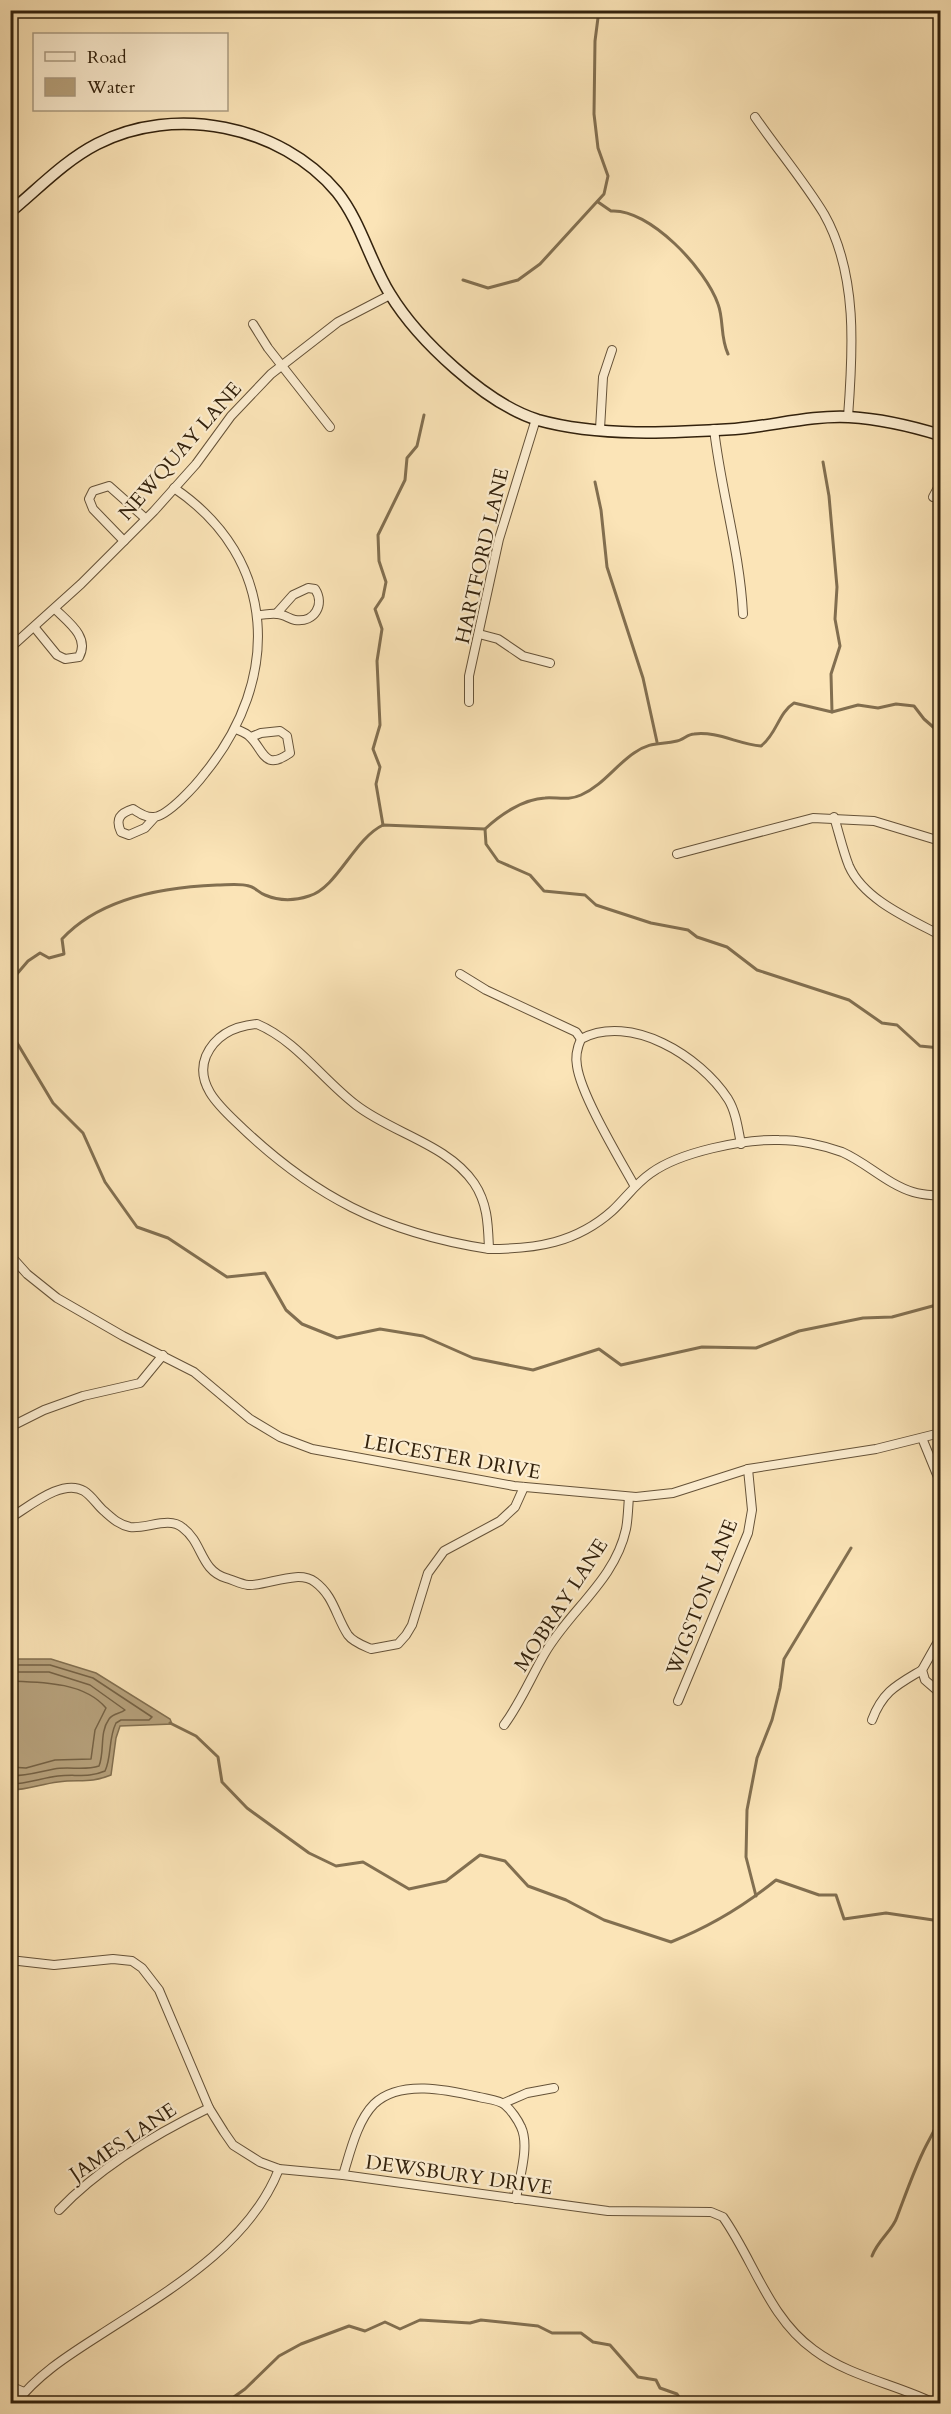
<svg xmlns="http://www.w3.org/2000/svg" width="951" height="2414" font-family="Cardo,serif">
<style>
.water{fill:#b7a27d;stroke:#826f50;stroke-width:1.5}
.lines{fill:none;stroke-linecap:round;stroke-linejoin:round}
.shore{stroke:#756245;stroke-width:1.5}
.stream{stroke:#826f50;stroke-width:3}
.minor-casing{stroke:#655238;stroke-width:10}
.secondary-casing{stroke:#33220d;stroke-width:13}
.minor{stroke:#fcedd0;stroke-width:8}
.secondary{stroke:#fcedd0;stroke-width:10}
.labels{text-anchor:middle;dominant-baseline:central;stroke-width:4.5;stroke-linejoin:round;paint-order:stroke}
.street-label{font-size:20px;fill:#33220d;stroke:#fcedd0}
</style>
<rect width="100%" height="100%" fill="#fbe4b7"/>
<filter id="stains"><feTurbulence type="fractalNoise" baseFrequency=".00333" numOctaves="4"/><feColorMatrix values="0 0 0 0 .2 0 0 0 0 .09 0 0 0 0 .02 0 0 0 .5 -.17"/></filter>
<radialGradient id="worn" r=".72"><stop offset=".6" stop-color="#630" stop-opacity="0"/><stop offset="1" stop-color="#630" stop-opacity=".3"/></radialGradient>
<!-- water -->
<path class="water" d="M10,1659h41l45,14 74,46 2,5 -52,2 -4,12 -5,37c-22,9 -31,4 -53,7 -17,2 -30,8 -47,8z"/>
<g class="lines">
<!-- shore -->
<g class="shore">
<path d="M10,1665h40l43,13 59,39 -3,3h-28l-5,3c-8,16 -4,33 -11,48 -16,7 -31,3 -47,5 -17,2 -30,8 -48,8"/>
<path d="M10,1672h39l41,13 35,25c-5,4 -12,3 -16,9 -10,14 -4,32 -10,47 -15,5 -30,0 -45,3 -15,3 -27,7 -44,7"/>
<path d="M10,1681c32,1 74,1 96,27l-11,22 -4,29 -36,1 -29,8 -16,-1"/>
</g>
<!-- stream -->
<g class="stream">
<path d="M598,202l13,9c38,-3 95,58 107,93 6,16 2,33 10,50"/>
<path d="M463,280l25,8 30,-8 22,-16 64,-70 4,-18 -10,-28 -4,-34 1,-73 4,-31"/>
<path d="M823,462l6,34 8,91 -2,32 5,27 -9,28 1,38"/>
<path d="M595,482l6,28 6,57 36,111 14,64"/>
<path d="M383,825l-7,-41 4,-17 -7,-18 7,-24 -3,-64 5,-32 -7,-20 8,-12 3,-15 -7,-21 -1,-26 27,-55 2,-22 10,-12 7,-31"/>
<path d="M485,829l1,15 12,17 32,14 14,16 41,4 11,10 12,4 43,14 37,7 9,7 30,10 30,23 92,30 33,23 15,2 23,21 20,2"/>
<path d="M10,982l18,-21 12,-8 9,5 15,-4 -2,-15c38,-41 102,-52 155,-54 9,0 23,-2 32,1 6,1 10,7 16,9 14,6 29,6 44,1 28,-8 45,-57 74,-71l102,4c15,-14 38,-30 60,-31 12,-1 23,3 36,-3 22,-10 34,-29 53,-42 17,-12 26,-8 43,-12 6,-1 11,-7 17,-7 23,-3 44,10 67,12 16,-12 17,-33 33,-43l38,9 26,-7 20,3 18,-4 18,2 10,13 16,14"/>
<path d="M10,1031l43,72 30,30 22,49 32,45 31,11 59,39 38,-4 21,37 16,14 35,14 43,-9 43,7 50,22 60,12 66,-21 22,16 81,-18 54,1 43,-17 64,-13 29,-1 48,-13"/>
<path d="M170,1723l26,13 22,21 4,25 25,26 62,45 27,13 27,-4 46,27 37,-8 34,-26 25,6 23,25 38,14 38,20 67,22c38,-15 72,-35 105,-62l43,15h17l8,24 42,-6 54,8"/>
<path d="M756,1896l-10,-39 1,-47 10,-52 15,-38 8,-32 4,-29 67,-111"/>
<path d="M872,2256c6,-16 21,-26 25,-39 8,-21 16,-44 26,-65 6,-13 14,-24 17,-38"/>
<path d="M224,2404l21,-15 34,-33 22,-12 48,-18 16,5 20,-9 15,7 20,-9 50,3 11,-3 57,6 14,7h29l12,9 17,3 28,32 18,3 4,8 17,6 5,7 13,3"/>
</g>
<defs>
<g id="minor">
<path d="M755,117c22,32 49,64 69,97 34,60 29,137 24,203"/>
<path d="M253,324l15,24 62,79"/>
<path d="M600,429l3,-52 9,-27"/>
<path d="M714,429c7,62 26,123 29,185"/>
<path d="M933,497l7,-13"/>
<path d="M124,541l-31,-32 -4,-10 4,-8 16,-5 36,32"/>
<path d="M258,615c6,0 13,-2 19,-1 7,0 12,5 18,6 20,3 30,-16 20,-31l-7,-1 -15,7 -16,18"/>
<path d="M35,628l22,27 8,4 14,-2c11,-20 -11,-35 -24,-48"/>
<path d="M479,634l19,5 25,17 27,7"/>
<path d="M10,648l71,-64 73,-73 42,-47 35,-48 40,-42 67,-52 52,-27"/>
<path d="M469,702v-26l30,-137 37,-120"/>
<path d="M236,729c4,2 10,4 13,7 15,13 14,36 41,17l-3,-17 -7,-5 -19,2 -10,4"/>
<path d="M155,817l-10,11 -16,7 -8,-3c-6,-13 -1,-19 12,-23 6,4 13,9 21,8 14,-1 42,-32 51,-44 76,-93 74,-214 -31,-285"/>
<path d="M834,817c5,16 9,34 15,49 15,34 61,53 91,69"/>
<path d="M677,854l136,-36 61,3 66,20"/>
<path d="M460,974l26,16 90,42 5,7"/>
<path d="M257,1024c40,17 65,55 99,81 36,28 91,39 118,78 14,21 14,42 15,66 -105,-16 -177,-53 -253,-127 -18,-17 -41,-39 -30,-66 10,-22 29,-30 51,-32z"/>
<path d="M634,1185c-15,-27 -53,-90 -57,-119 -2,-10 0,-18 4,-27 50,-26 119,17 147,60 8,13 10,30 13,45"/>
<path d="M489,1249c47,0 87,-6 123,-38 14,-13 23,-27 39,-38 29,-21 92,-34 128,-33 19,0 44,5 63,12 25,11 45,32 71,40 9,3 19,3 27,4"/>
<path d="M10,1255l17,19 30,24 66,38 71,36 56,47 30,18 32,12 202,37 122,11 37,-4 75,-24 128,-20 64,-16"/>
<path d="M10,1427l34,-17 39,-14 57,-13 23,-28"/>
<path d="M922,1438l18,44"/>
<path d="M10,1518c19,-11 52,-40 74,-27 8,5 13,14 20,20 8,7 15,14 26,16 17,2 39,-11 53,1 20,15 17,42 43,50 7,2 15,6 22,7 20,1 50,-16 67,-3 19,14 21,35 33,53 5,7 16,11 23,14l27,-5 8,-9 6,-10 16,-52 16,-22 56,-30 15,-14 9,-20"/>
<path d="M940,1638l-18,32 3,10 15,13"/>
<path d="M678,1701l70,-168 4,-23 -4,-41"/>
<path d="M872,1720c11,-29 25,-35 50,-50"/>
<path d="M504,1725c17,-23 27,-48 41,-72 25,-43 70,-73 81,-124 2,-10 2,-21 3,-32"/>
<path d="M10,1960l44,5 59,-6 19,2 10,7 17,22 50,118 15,24 9,13 27,17 19,7 64,6 265,36 103,1 12,5c31,44 46,101 91,133 36,27 82,34 122,54"/>
<path d="M504,2103l23,-10 27,-5"/>
<path d="M343,2175c7,-22 14,-54 31,-71 26,-25 74,-14 105,-7 8,2 21,3 26,8 6,5 13,15 16,22 9,19 -2,52 -5,72"/>
<path d="M59,2210c42,-44 96,-76 150,-102"/>
<path d="M10,2386l14,6"/>
<path d="M15,2404c23,-30 54,-49 85,-69 66,-43 149,-89 179,-166"/>
</g>
<path id="secondary" d="M10,212c28,-23 54,-51 87,-68 77,-40 184,-19 240,48 24,30 33,70 53,102 28,46 96,110 148,126 61,17 134,13 197,9 37,-3 77,-14 114,-12 31,2 62,9 91,18"/>
</defs>
<!-- minor casing -->
<use href="#minor" class="minor-casing"/>
<!-- secondary casing -->
<use href="#secondary" class="secondary-casing"/>
<!-- minor -->
<use href="#minor" class="minor"/>
<!-- secondary -->
<use href="#secondary" class="secondary"/>
</g>
<g class="labels">
<!-- street labels -->
<g class="street-label">
<text transform="translate(180 451) rotate(-49)">NEWQUAY LANE</text>
<text transform="translate(482 556) rotate(-77)">HARTFORD LANE</text>
<text transform="translate(452 1457) rotate(10)">LEICESTER DRIVE</text>
<text transform="translate(702 1597) rotate(-69)">WIGSTON LANE</text>
<text transform="translate(561 1605) rotate(-57)">MOBRAY LANE</text>
<text transform="translate(123 2142) rotate(-34)">JAMES LANE</text>
<text transform="translate(459 2175) rotate(8)">DEWSBURY DRIVE</text>
</g>
</g>
<!-- margin -->
<rect width="951" height="2414" fill="none" stroke="#fbe4b7" stroke-width="36"/>
<rect x="12" y="12" width="927" height="2390" fill="none" stroke="#33220d" stroke-width="3"/>
<rect x="18" y="18" width="915" height="2378" fill="none" stroke="#33220d" stroke-width="1.5"/>
<!-- legend -->
<rect x="33" y="33" width="195" height="78" fill="#fcedd0" stroke="#ac9c82" stroke-width="1.5"/>
<rect x="45" y="52" width="30" height="9" fill="#fcedd0" stroke="#ac9c82" stroke-width="1.5"/>
<text x="87" y="63" font-size="18" fill="#33220d">Road</text>
<rect x="45" y="78" width="30" height="18" fill="#b7a27d" stroke="#ac9c82" stroke-width="1.5"/>
<text x="87" y="93" font-size="18" fill="#33220d">Water</text>
<rect width="100%" height="100%" filter="url(#stains)"/>
<rect width="100%" height="100%" fill="url(#worn)"/>
</svg>
